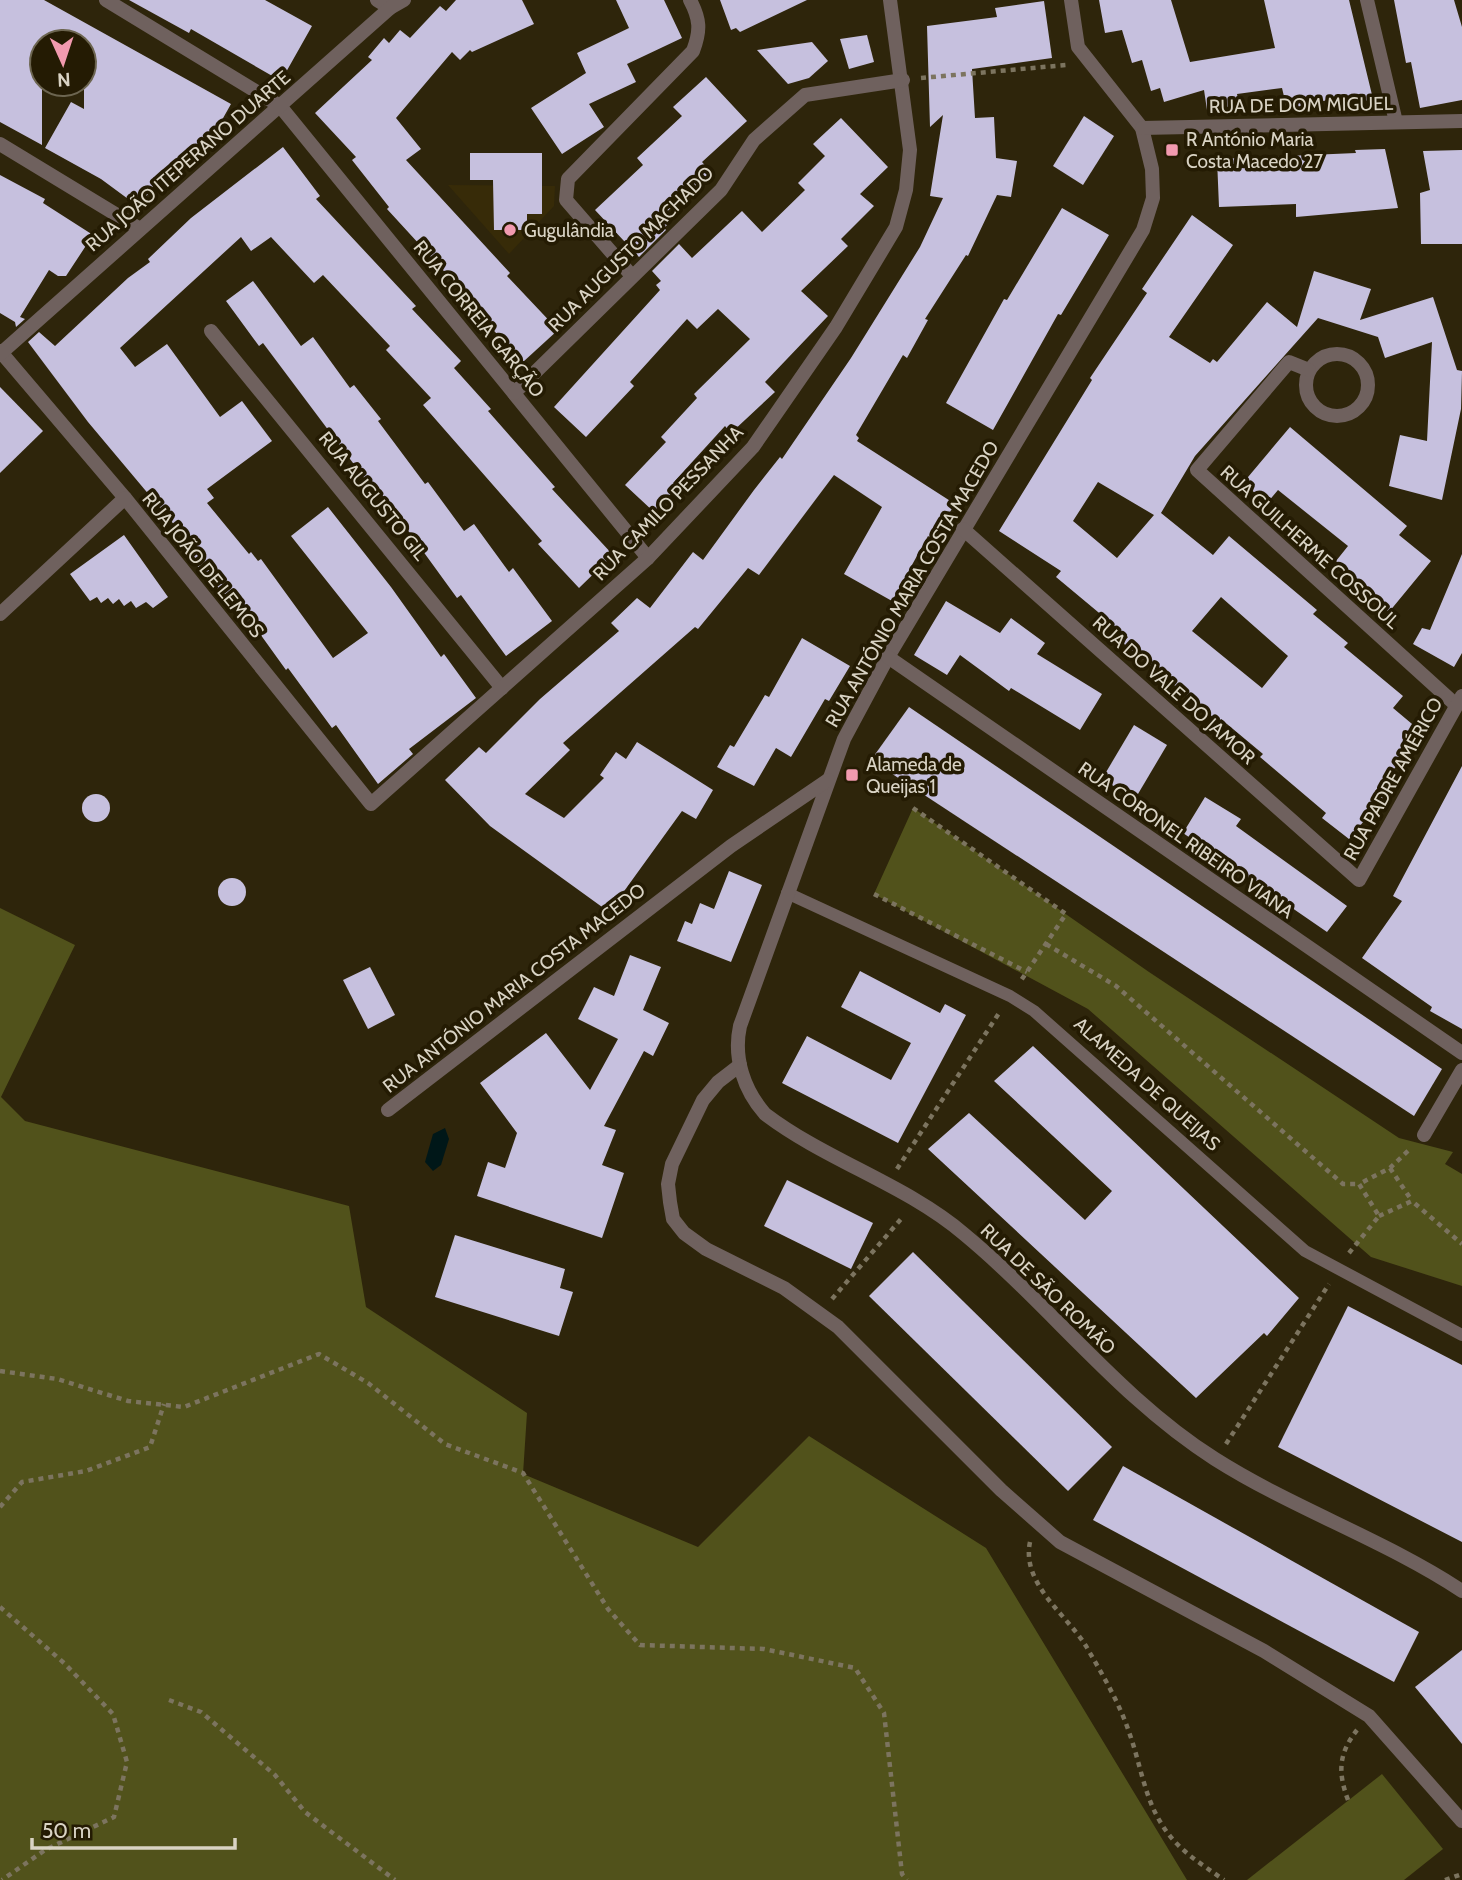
<svg xmlns="http://www.w3.org/2000/svg" width="1462" height="1880" font-family="Cabin,sans-serif">
<style>
.built{fill:#372b08}
.green{fill:#51521b}
.water{fill:#001718}
.building{fill:#c6c0de;fill-rule:evenodd}
.lines{fill:none;stroke-linecap:round;stroke-linejoin:round}
.path{stroke:#7c745f;stroke-width:4.5;stroke-dasharray:5 5;stroke-linecap:butt}
.lane{stroke:#6f615e;stroke-width:12}
.street{stroke:#6f615e;stroke-width:14}
.poi-dot{fill:#f29aaf;stroke:#241b03;stroke-width:2.5}
.labels{text-anchor:middle;dominant-baseline:central;stroke-width:7;stroke-linejoin:round;paint-order:stroke}
.street-label{font-size:19px;fill:#d9d3c4;stroke:#241b03}
.poi-label{font-size:19px;fill:#d9d3c4;stroke:#241b03;text-anchor:start}
</style>
<rect width="100%" height="100%" fill="#2e250b"/>
<!-- built -->
<path class="built" d="M448,185l107,1 -1,20 -45,48z"/>
<!-- green -->
<g class="green">
<path d="M913,808l236,164 250,166 54,14 -8,12 17,10v112l-91,-29 -283,-248 -214,-115z"/>
<path d="M0,908l75,37 -74,152 24,24 324,85 17,101 161,106 -4,61 175,73 111,-111 177,112 201,332h-1187z"/>
<path d="M1382,1774l61,75 -39,31h-157z"/>
</g>
<!-- water -->
<path class="water" d="M445,1128l4,11 -8,26 -8,6 -8,-9 8,-28z"/>
<!-- building -->
<g class="building">
<path d="M0,0h44l187,104 -31,55 -12,-7 -20,32 -9,-6 -20,29 -38,-28 -56,-31 26,-46 13,7v-67h-42v103l-42,-23z"/>
<path d="M129,0h136l47,26 -31,55 -90,-52 -2,4z"/>
<path d="M456,0h66l12,24 -62,28 -2,-2 -10,10 -8,-8 -56,66 25,31 -15,11 104,113 -3,3 51,54 -35,32 -40,-43 3,-2 -99,-108 2,-2 -37,-47 4,-3 -41,-44 57,-53 -4,-3 16,-19 5,5 11,-13 10,8 30,-32 6,5z"/>
<path d="M616,0h48l18,38 -55,26 9,18 -47,22 15,23 -42,27 -31,-46 55,-35 -9,-20 52,-25z"/>
<path d="M720,0h87l-67,32 -4,-4 -5,2z"/>
<path d="M1099,0h72l19,62 85,-14 -11,-48h85l24,99 -34,8 -2,-9 -50,11 -5,-21 -45,6 2,11 -32,5 -3,-20 -40,12 -4,-14 -9,3 -9,-31 -10,3 -10,-33 -17,3z"/>
<path d="M1394,0h60l8,27v73l-42,8 -9,-46 -5,1z"/>
<path d="M1044,1l8,57 -80,11 3,49 19,-1 2,41 21,3 -6,36 -14,-2 -29,61 -2,-1 -41,64 3,1 -21,38 -4,-3 -47,80 3,3 -2,3 98,63 -22,35 -5,-3 -36,65 -48,-27 38,-67 -48,-32 -75,100 -11,-7 -50,61 -3,-2 -132,116 7,7 -45,44 39,24 40,-40 -4,-3 16,-23 10,7 11,-17 76,48 -17,29 -14,-8 -73,101 -119,-86 -45,-46 34,-33 7,6 54,-54 79,-68 -8,-8 26,-25 13,10 43,-56 10,8 51,-70 26,-33 2,2 69,-101 69,-111 23,-49 -13,-2 13,-81 -13,12 -3,-101 70,-9 -2,-9z"/>
<path d="M867,35l7,27 -25,7 -9,-30z"/>
<path d="M812,42l16,19 -19,17 -21,6 -31,-34z"/>
<path d="M706,77l41,44 -45,41 9,10 -49,44 7,7 -5,5 2,2 -27,27 -44,-47 48,-45 -6,-7 45,-42 -9,-9z"/>
<path d="M1084,116l30,20 -31,49 -30,-19z"/>
<path d="M841,118l47,49 -28,27 14,12 -33,33 7,7 -47,45 27,25 -63,66 10,10 -44,41 -6,-7 -52,57 5,4 -24,25 -29,-27 41,-43 -5,-5 36,-39 -3,-4 56,-55 -32,-30 -21,20 -10,-10 -57,63 4,4 -48,51 -32,-30 106,-117 -4,-5 5,-4 -9,-10 27,-27 13,14 50,-47 20,21 43,-42 -7,-7 27,-27 -12,-12z"/>
<path d="M283,147l37,49 -4,3 100,107 -4,3 49,52 -7,7 37,41 -3,2 67,76 -3,2 61,66 -34,33 -41,-44 4,-3 -119,-136 8,-7 -45,-48 4,-4 -67,-71 -9,8 -43,-46 -20,14 -10,-14 -121,111 15,19 32,-23 53,73 22,-16 30,40 -65,48 7,9 -7,5 42,51 2,-2 7,9 3,-2 72,99 35,-25 -77,-97 37,-29 63,80 50,70 3,-3 32,44 -67,51 4,5 -35,30 -42,-59 -4,3 -44,-60 -2,2 -41,-57 -4,3 -61,-70 7,-6 -99,-118 -60,-80 11,-10 16,14 73,-68 22,-16 -2,-3 43,-41z"/>
<path d="M1385,149l13,59 -102,9v-13l-77,3 -2,-48 139,-6 -1,-3z"/>
<path d="M1462,150v94h-41l-1,-51 10,-3 -7,-39z"/>
<path d="M470,153h72v61h-15v16h-33l-1,-50h-23z"/>
<path d="M0,175l45,24 -2,4 50,32 -27,41h-8l-9,-6 -29,47 5,2 -9,8 -1,-5 -15,-9z"/>
<path d="M1062,208l47,27 -48,80 -3,-1 -65,116 -47,-27 58,-104 3,1z"/>
<path d="M1192,215l41,30 -64,92 41,26 3,-4 4,3 50,-60 30,25 17,-56 57,18 -11,31 73,-23 24,73 5,1 -1,38 -19,91 -53,-14 11,-51 27,6 5,-99 -47,16 -7,-21 -60,-19 -123,138 -34,57 52,42 16,-19 88,74 -4,4 35,29 -4,4 59,49 -10,12 31,26 -49,57 8,7 -34,41 -27,-21 4,-5 -66,-56 3,-3 -42,-35 -2,3 -96,-79 5,-6 -72,-60 5,-6 -62,-40 93,-151 -2,-2 57,-85 -5,-4zM1098,482l56,33 -37,43 -44,-37zM1221,597l67,59 -26,32 -70,-57z"/>
<path d="M253,281l48,65 12,-9 37,51 4,-3 27,34 -3,2 47,63 3,-2 36,49 10,-7 35,48 4,-4 39,53 -46,35 -45,-61 -4,3 -77,-106 -3,3 -114,-152 -4,3 -33,-45z"/>
<path d="M0,387l43,44 -43,42z"/>
<path d="M1290,427l117,99 -8,9 32,26 -42,51 -24,-20 3,-4 -32,-27 12,-15 -70,-56 -11,13 -24,-20z"/>
<path d="M124,535l44,62 -15,11 -7,-6 -10,6 -5,-7 -7,5 -5,-7 -6,5 -5,-6 -7,5 -4,-6 -7,4 -20,-27z"/>
<path d="M1462,554v99l-8,14 -41,-23 9,-16 8,2z"/>
<path d="M946,601l54,32 11,-15 34,25 -8,11 65,40 -22,36 -69,-42 -2,3 -49,-36 -13,20 -33,-20z"/>
<path d="M802,638l48,28 -21,35 -4,-2 -34,58 -15,-9 -22,38 -37,-19 13,-22 4,2 31,-52 4,2z"/>
<path d="M909,707l533,362 -28,47 -543,-356z"/>
<path d="M1134,725l33,20 -32,54 -33,-20z"/>
<path d="M1462,766v263l-32,-18 2,-4 -70,-49 40,-57 -9,-5z"/>
<circle cx="96" cy="808" r="14"/>
<path d="M1205,797l36,22 -5,7 111,80 -20,26 -144,-99z"/>
<path d="M729,871l33,14 -31,77 -54,-21 8,-20 7,3 8,-21 14,6z"/>
<circle cx="232" cy="892" r="14"/>
<path d="M630,955l31,12 -18,43 26,13 -16,33 -9,-5 -40,75 12,4 -14,35 22,8 -22,65 -125,-42 11,-34 17,6 12,-35 -37,-50 66,-50 44,57 28,-51 -40,-20 16,-32 20,9z"/>
<path d="M370,967l25,48 -27,14 -25,-49z"/>
<path d="M860,971l80,42 5,-9 21,11 -68,128 -116,-60 25,-47 84,44 20,-37 -70,-36z"/>
<path d="M1033,1046l266,252 -32,38 -3,-3 -68,65 -268,-249 41,-36 116,107 27,-29 -118,-110z"/>
<path d="M787,1180l86,43 -22,46 -87,-43z"/>
<path d="M455,1235l110,34 -5,19 13,4 -14,44 -124,-39z"/>
<path d="M913,1252l199,195 -44,44 -199,-195z"/>
<path d="M1348,1306l114,59v177l-184,-95z"/>
<path d="M1123,1466l296,166 -25,50 -301,-162z"/>
<path d="M1462,1650v94l-47,-57z"/>
</g>
<g class="lines">
<!-- path -->
<g class="path">
<path d="M921,78l145,-13"/>
<path d="M913,808l153,106 -46,68"/>
<path d="M874,894l153,78"/>
<path d="M1046,944l70,42 227,198h16"/>
<path d="M1390,1168l22,33"/>
<path d="M897,1169l104,-159"/>
<path d="M1379,1216l33,-15 50,43"/>
<path d="M1349,1253l30,-37 -20,-32 31,-16 20,-19"/>
<path d="M832,1299l69,-80"/>
<path d="M0,1371l57,8 71,22 56,6 135,-53 49,29 77,61 78,29 85,136 32,36 124,4 91,19 29,45 18,161 5,6"/>
<path d="M1226,1444l103,-160"/>
<path d="M0,1507l22,-25 64,-11 64,-24 14,-43"/>
<path d="M1030,1542c-9,42 37,73 56,104 16,28 33,56 43,86 11,30 15,64 32,91 15,26 39,40 63,57"/>
<path d="M0,1607l64,56 49,51 14,48 -13,55 -69,33 -43,30"/>
<path d="M169,1700l32,12 74,63 30,37 90,68"/>
<path d="M1348,1800c-10,-27 -10,-46 9,-70"/>
<path d="M1445,1880l17,-6"/>
</g>
<!-- lane -->
<path class="lane" d="M787,893l223,103 24,15 271,240 157,84"/>
<!-- street -->
<g class="street">
<path d="M106,0l174,106 368,452"/>
<path d="M377,0l13,8"/>
<path d="M1071,0l7,47 64,81 10,41 1,29 -10,32 -255,427 -44,82 -104,287c-7,32 4,64 25,88 62,47 140,70 199,120 87,72 155,164 251,225 79,50 170,81 247,132"/>
<path d="M1367,0l29,122"/>
<path d="M1142,128l320,-7"/>
<path d="M0,144l140,85"/>
<path d="M632,276l-66,-76 2,-21 125,-128c8,-21 7,-32 -3,-51"/>
<path d="M211,331l291,357"/>
<path d="M0,351l125,147 246,306 277,-246 105,-111 83,-120 60,-100 10,-37 4,-40 -20,-150"/>
<circle cx="1337" cy="385" r="31"/>
<path d="M0,354l390,-346 14,-8"/>
<path d="M1309,370l-20,-8 -92,108 259,235"/>
<path d="M514,393l207,-203 33,-50 51,-45 98,-15"/>
<path d="M963,529l396,351 103,-184"/>
<path d="M0,614l125,-116"/>
<path d="M888,657l574,396"/>
<path d="M740,1065l-22,17 -15,18 -31,64 -4,20 2,18 3,17 11,14 22,16 78,39 54,39 163,163 59,52 204,109 105,65 93,105"/>
<path d="M388,1110l343,-264 97,-66"/>
<path d="M1424,1135l38,-65"/>
</g>
</g>
<!-- markers -->
<g class="poi-dot">
<rect x="1165" y="143" width="14" height="14" rx="3.5"/>
<circle cx="510" cy="230" r="7"/>
<rect x="845" y="768" width="14" height="14" rx="3.5"/>
</g>
<g class="labels">
<!-- street labels -->
<g class="street-label">
<text transform="translate(1301 105) rotate(-1)">RUA DE DOM MIGUEL</text>
<text transform="translate(188 161) rotate(-41)">RUA JOÃO ITEPERANO DUARTE</text>
<text transform="translate(631 249) rotate(-45)">RUA AUGUSTO MACHADO</text>
<text transform="translate(479 319) rotate(51)">RUA CORREIA GARÇÃO</text>
<text transform="translate(373 496) rotate(51)">RUA AUGUSTO GIL</text>
<text transform="translate(668 503) rotate(-46)">RUA CAMILO PESSANHA</text>
<text transform="translate(1310 547) rotate(42)">RUA GUILHERME COSSOUL</text>
<text transform="translate(203 565) rotate(51)">RUA JOÃO DE LEMOS</text>
<text transform="translate(912 584) rotate(-60)">RUA ANTÓNIO MARIA COSTA MACEDO</text>
<text transform="translate(1174 690) rotate(42)">RUA DO VALE DO JAMOR</text>
<text transform="translate(1393 779) rotate(-61)">RUA PADRE AMÉRICO</text>
<text transform="translate(1186 840) rotate(35)">RUA CORONEL RIBEIRO VIANA</text>
<text transform="translate(514 988) rotate(-38)">RUA ANTÓNIO MARIA COSTA MACEDO</text>
<text transform="translate(1147 1084) rotate(42)">ALAMEDA DE QUEIJAS</text>
<text transform="translate(1048 1289) rotate(44)">RUA DE SÃO ROMÃO</text>
</g>
<!-- poi labels -->
<g class="poi-label">
<text x="1186" y="139">R António Maria<tspan x="1186" dy="22">Costa Macedo 27</tspan></text>
<text x="524" y="230">Gugulândia</text>
<text x="866" y="764">Alameda de<tspan x="866" dy="22">Queijas 1</tspan></text>
</g>
</g>
<!-- north arrow -->
<g transform="translate(63 63) rotate(177)"><circle r="33" fill="#241b03" stroke="#6c6550" stroke-width="2"/>
<path d="M0-5L12 26L0 18L-12 26Z" fill="#f29aaf"/>
<text y="-10" font-size="19" font-weight="bold" text-anchor="middle" fill="#d9d3c4">N</text>
</g>
<!-- scale -->
<path d="M32 1838v10h203v-10" fill="none" stroke="#d9d3c4" stroke-width="3.5"/>
<text x="42" y="1838" font-size="21" fill="#d9d3c4" stroke="#241b03" stroke-width="5" paint-order="stroke">50 m</text>
</svg>
